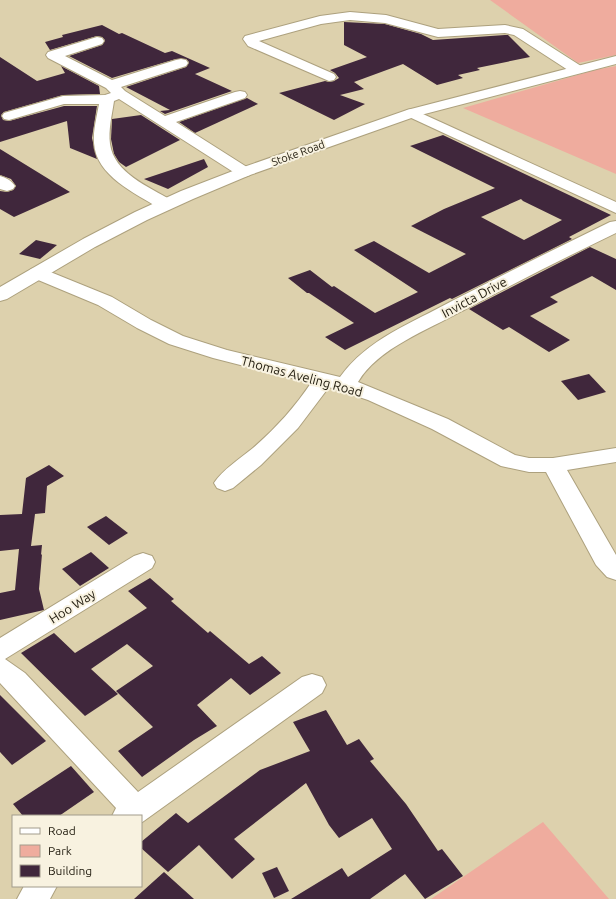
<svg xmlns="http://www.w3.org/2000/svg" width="616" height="899" font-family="Ubuntu,sans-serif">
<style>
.green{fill:#efac9e}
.building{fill:#40273c;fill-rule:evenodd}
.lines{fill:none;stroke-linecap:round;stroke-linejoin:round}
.minor-casing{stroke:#ada17e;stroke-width:2}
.tertiary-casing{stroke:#ada17e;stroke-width:2}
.minor{fill:#fff;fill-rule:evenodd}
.tertiary{fill:#fff;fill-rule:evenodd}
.labels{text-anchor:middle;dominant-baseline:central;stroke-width:4;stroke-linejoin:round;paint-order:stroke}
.far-street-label{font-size:11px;fill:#201b0e;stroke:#f8f2e0}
.street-label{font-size:13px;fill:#201b0e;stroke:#f8f2e0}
</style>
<rect width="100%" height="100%" fill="#ddd1ad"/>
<!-- green -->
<g class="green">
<path d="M490,0h126v55l-38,8z"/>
<path d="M616,66v108l-153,-66 132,-38z"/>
<path d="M543,822l66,77h-178z"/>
</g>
<!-- building -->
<g class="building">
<path d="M344,22l41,2 36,10 12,6 72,-5h3l22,22 -53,11 3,2 -22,5 5,3 -26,7 -34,-21 -49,18 10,7 -24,6 25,9 -31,16 -55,-27 46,-12 4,1 5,-1 5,-3 -4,-5 -5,-3 37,-13 -23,-12z"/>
<path d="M102,25l17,9 3,-1 43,20 7,-2 38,17 -15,6 37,17 -67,23 -5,-3 10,-1 -44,-23 60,-20 3,-5 -3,-3h-10l-64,19 -43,-22 33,-11 3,-5 -3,-3 -5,-1 -47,14 -5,-8 18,-5 -1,-2z"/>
<path d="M0,57l37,24 28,-8 -4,-7 38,20 1,8 -37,1 -59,17 -3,3 2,5 6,1 55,-15h33l-5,32 5,21 -27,-11 -3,-27 -67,21z"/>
<path d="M247,98l11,6 -63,29 -16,-11z"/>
<path d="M141,115l39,25 -54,27 -7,-5 -5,-8 -3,-15 1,-20z"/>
<path d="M443,135l168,80 -42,22 3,2 -120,60 -2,-1 -105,52 -20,-13 29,-14 -45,-30h-2l-19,-15 22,-8 22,17 2,-1 41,27 43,-21 -64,-42 20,-9 55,32 37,-19 -55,-28 33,-17 51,-21 -85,-42zM521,199l2,2 39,19 -38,20 -43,-23z"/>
<path d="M0,149l70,43 -56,25 -14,-8v-18l7,1 6,-2 3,-4 -5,-7 -11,-4z"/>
<path d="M204,159l4,8 -40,22 -24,-10z"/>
<path d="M36,240l21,5 -17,14 -21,-5z"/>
<path d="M590,247l26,12v31l-24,-14 -42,21 8,5 -28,14 40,24 -21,12 -40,-25 -6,3 -34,-21z"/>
<path d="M589,374l17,18 -28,8 -17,-19z"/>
<path d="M49,465l15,11 -17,10 -2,27 -10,1 -4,32 11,-1 -1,10 1,-1 -3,35 5,21 -44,10v-27l15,-3 4,-41 -19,2v-36l22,-1 4,-36z"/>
<path d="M106,516l22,17 -19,12 -22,-18z"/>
<path d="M91,552l18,16 -29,18 -18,-17z"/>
<path d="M150,578l24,21 -3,2 37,32 2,-2 39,33 13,-8 19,17 -31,22 -19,-17 -34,27 20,21 -23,14 -52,37 -24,-26 35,-24 -37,-36 37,-25 -26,-22 -36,25 27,25 -33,22 -64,-63 33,-20 21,20 72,-45 -19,-17z"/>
<path d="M0,695l46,46 -34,24 -12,-13z"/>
<path d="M326,710l21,35 12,-6 15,20 -4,2 36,43 32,47 4,-2 21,27 -38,23 -20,-25 -35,25h-79l51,-31 6,9 44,-28 -20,-31 -33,20 -10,-13 -23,-42 -72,56 21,20 -23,20 -33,-34 -31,27 -27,-24v-6l35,-29 12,10 72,-53 50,-19 -17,-29z"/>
<path d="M71,766l23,26 -35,24h-36l-10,-12z"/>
<path d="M277,867l12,24 -15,7 -12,-25z"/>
<path d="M164,872l30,27h-60z"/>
</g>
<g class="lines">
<defs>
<g id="minor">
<path d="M350,12l36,3 52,14 67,-4 18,4 58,37 2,3 -2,3 -5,1 -5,-1 -57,-37 -9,-2 -67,4 -53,-14 -35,-3 -29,4 -62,17 75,33 2,3 -2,3 -5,1 -81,-35 -5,-7 2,-3 75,-20z"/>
<path d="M97,37l5,1 2,3 -2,3 -37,12 47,24 64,-20 5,-1 5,1 2,3 -2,3 -65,21 4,4 40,25 70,-24 5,-1 5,1 2,3 -2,3 -69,24 74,47 2,3 -2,3 -6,2 -6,-2 -119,-76 -5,2c-2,14 -6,29 -4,43 4,29 39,43 61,56l2,4 -2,4 -6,1 -6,-1c-24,-15 -63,-32 -65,-65 -1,-13 3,-27 5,-39h-35l-55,16 -5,-1 -2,-3 2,-3 59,-17 42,-1 6,-2 -5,-5 -58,-30 -2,-3 2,-3z"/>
<path d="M412,109l204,93v11l-209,-97 -2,-3 2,-3z"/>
<path d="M0,176c6,2 11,4 15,10l-2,3 -6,2 -7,-2z"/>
<path d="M616,221v12c-52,25 -103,51 -154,78 -34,19 -84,37 -104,71l90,37 67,36 14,3h24l63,-10v14l-49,8 49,85v25l-9,-3 -11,-12 -50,-93h-17l-28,-6 -69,-37 -64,-29 -39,-13 -31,41 -37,37 -28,23 -8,3 -8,-3 -3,-5c8,-13 27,-25 39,-35 22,-19 42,-41 58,-65l-98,-25 -44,-14 -32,-16 -39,-23 -67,-28 -3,-4 3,-4 6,-1 6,1 69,28 39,23 32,16 44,14 113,27c27,-38 72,-54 112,-76 52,-27 105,-53 158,-79z"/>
<path d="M143,553l9,3 3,6 -3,6 -147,91 20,14 113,119 164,-115 10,-3 10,3 4,8 -4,8 -181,130v-7h-29l4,-8 -116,-125v-45l134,-82z"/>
<path d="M24,886h33l-7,13h-33z"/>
</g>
<path id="tertiary" d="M616,56v8l-199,52 -167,59 -57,24 -46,21 -52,27 -88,52 -7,2v-14l83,-48 52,-27 46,-21 57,-22 169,-59z"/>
</defs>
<!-- minor casing -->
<use href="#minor" class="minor-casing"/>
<!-- tertiary casing -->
<use href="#tertiary" class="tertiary-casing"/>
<!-- minor -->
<use href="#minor" class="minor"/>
<!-- tertiary -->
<use href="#tertiary" class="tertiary"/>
</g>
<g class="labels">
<!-- far-street labels -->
<g class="far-street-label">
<text transform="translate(298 153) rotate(-20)">Stoke Road</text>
</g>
<!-- street labels -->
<g class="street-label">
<text transform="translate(474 297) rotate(-28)">Invicta Drive</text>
<text transform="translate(302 376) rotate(15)">Thomas Aveling Road</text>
<text transform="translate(72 606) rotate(-32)">Hoo Way</text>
</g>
</g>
<!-- legend -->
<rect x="12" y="815" width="130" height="72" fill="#f8f2e0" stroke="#a29c8c"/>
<rect x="20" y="828" width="20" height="6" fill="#ffffff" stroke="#a29c8c"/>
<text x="48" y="835" font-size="12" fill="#201b0e">Road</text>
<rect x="20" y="845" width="20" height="12" fill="#efac9e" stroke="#a29c8c"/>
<text x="48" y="855" font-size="12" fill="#201b0e">Park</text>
<rect x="20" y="865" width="20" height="12" fill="#40273c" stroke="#a29c8c"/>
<text x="48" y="875" font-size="12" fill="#201b0e">Building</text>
</svg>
